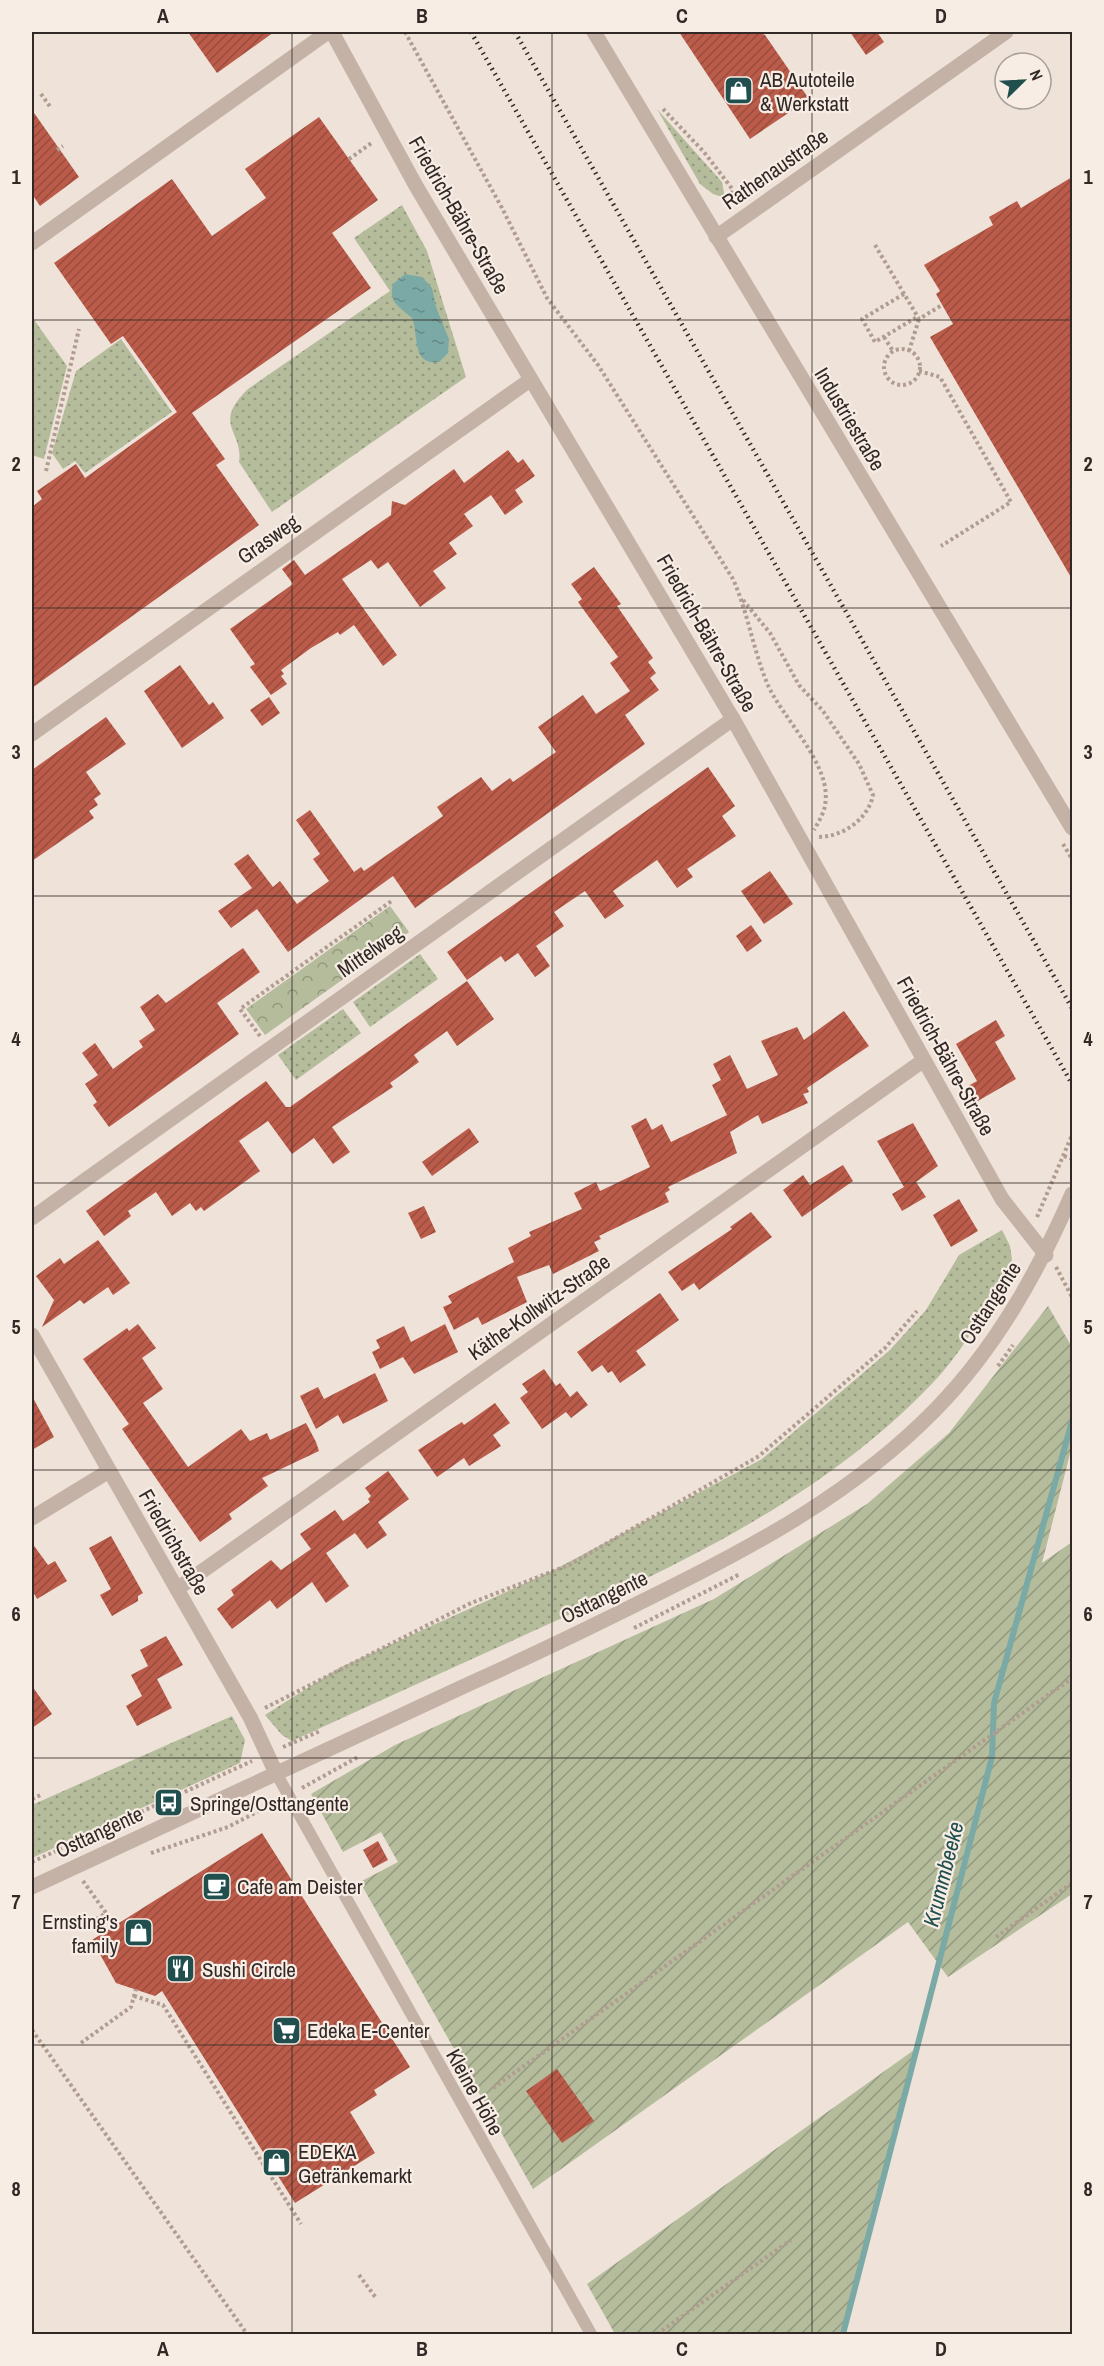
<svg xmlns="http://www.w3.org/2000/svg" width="1104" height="2366" font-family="'Archivo Narrow',sans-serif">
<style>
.grass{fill:url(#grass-dots)}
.forest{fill:url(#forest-crowns)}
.garden{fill:url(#garden-furrows)}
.water{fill:url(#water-ripples)}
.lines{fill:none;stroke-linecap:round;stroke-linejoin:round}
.stream{stroke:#7ba9a6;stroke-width:6}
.building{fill:url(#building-hatch)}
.path{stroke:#b19c91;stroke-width:4;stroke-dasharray:3 3;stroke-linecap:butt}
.service{stroke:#c5b2a6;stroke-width:12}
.minor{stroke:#c5b2a6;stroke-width:15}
.tertiary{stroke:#c5b2a6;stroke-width:15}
.rail{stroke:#322926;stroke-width:4.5;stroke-dasharray:1.5 4.5;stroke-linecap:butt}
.grid{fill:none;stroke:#322926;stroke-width:1.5;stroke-opacity:0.55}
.labels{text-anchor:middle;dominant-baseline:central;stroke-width:4.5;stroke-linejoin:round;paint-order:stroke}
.poi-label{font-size:21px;fill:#322926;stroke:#f7ede5;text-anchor:start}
.street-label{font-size:21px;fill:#322926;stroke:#f7ede5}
.water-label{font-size:22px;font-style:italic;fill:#204f4e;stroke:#f7ede5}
.neatline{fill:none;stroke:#322926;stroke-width:2}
.grid-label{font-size:20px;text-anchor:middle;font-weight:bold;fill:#322926}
</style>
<defs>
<pattern id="grass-dots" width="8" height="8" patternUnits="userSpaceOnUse" patternTransform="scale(1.5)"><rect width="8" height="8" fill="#b4bc9b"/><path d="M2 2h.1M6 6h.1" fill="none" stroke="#93997e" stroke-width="1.8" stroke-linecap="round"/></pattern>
<pattern id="forest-crowns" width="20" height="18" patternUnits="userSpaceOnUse" patternTransform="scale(1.5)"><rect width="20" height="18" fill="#b4bc9b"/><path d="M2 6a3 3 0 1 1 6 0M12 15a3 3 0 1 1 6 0" fill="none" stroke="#93997e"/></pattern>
<pattern id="garden-furrows" width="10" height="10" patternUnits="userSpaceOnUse" patternTransform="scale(1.5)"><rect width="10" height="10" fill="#b4bc9b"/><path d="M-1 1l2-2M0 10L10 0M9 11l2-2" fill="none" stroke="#93997e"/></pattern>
<pattern id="water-ripples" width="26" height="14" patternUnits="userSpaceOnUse" patternTransform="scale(1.5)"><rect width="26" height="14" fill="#7ba9a6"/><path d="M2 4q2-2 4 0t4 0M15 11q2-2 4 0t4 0" fill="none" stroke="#658a87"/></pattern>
<pattern id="building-hatch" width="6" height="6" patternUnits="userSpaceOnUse" patternTransform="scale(1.5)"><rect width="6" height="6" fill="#bb5c4b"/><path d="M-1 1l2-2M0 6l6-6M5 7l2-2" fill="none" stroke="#994c3e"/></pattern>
</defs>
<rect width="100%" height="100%" fill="#eee2d9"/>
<!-- grass -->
<g class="grass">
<path d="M657,109l65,73 3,16 -12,-4 -13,-10z"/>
<path d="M402,205l25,46 39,126 -194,135 -33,-50c5,-31 -28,-37 9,-73l142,-98 -36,-53z"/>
<path d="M32,317l35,49 -23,93 -12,-4z"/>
<path d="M121,339l51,73 -87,61 -10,-12 -12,8 -11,-16 24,-82z"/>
<path d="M420,954l18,25 -68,48 -17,-25z"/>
<path d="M343,1009l18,24 -65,47 -18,-25z"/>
<path d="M1002,1230l8,16 2,14c-21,39 -42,81 -72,115 -108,118 -256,188 -400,253 -83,38 -165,75 -248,113l-10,-6 -17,-20 74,-47 213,-97 210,-112 128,-109 36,-40 33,-55z"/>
<path d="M232,1716l13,24 -5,23 -208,95v-53z"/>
</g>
<!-- forest -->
<path class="forest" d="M390,906l19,26 -144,103 -19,-26z"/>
<!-- garden -->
<g class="garden">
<path d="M1048,1306l24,41v99l-30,117 30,-21v352l-124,83 -40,-55 -375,267 -173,-307 38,-20 -17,-30 -38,20 -32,-58 84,-49 319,-146 153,-95 82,-71z"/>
<path d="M914,2050l-72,284h-227l-28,-50z"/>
</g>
<!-- water -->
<path class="water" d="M405,274l17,3 10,11 4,19 13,32 -1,14 -9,9c-28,4 -20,-28 -27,-44 -12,-11 -24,-15 -19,-34z"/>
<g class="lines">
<!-- stream -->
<path class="stream" d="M843,2334l149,-577 2,-54 78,-282"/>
</g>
<!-- building -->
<g class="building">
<path d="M188,32h86l-57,41z"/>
<path d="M679,32h79l7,3 44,64 -59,40z"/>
<path d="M850,32h27l7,10 -18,13z"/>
<path d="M32,110l47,67 -39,29 -8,-12z"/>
<path d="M319,117l59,83 -46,33 39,55 -179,125 33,46 -9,6 43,60 -227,163v-181l10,-8 -5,-8 39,-27 9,14 92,-66 -54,-76 -12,8 -57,-81 118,-84 40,57 54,-38 -21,-29z"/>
<path d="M1072,177v402l-142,-242 23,-13 -17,-30 4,-3 -16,-26 69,-40 -4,-8 28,-16 4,7z"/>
<path d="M508,450l10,13 5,-4 12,17 -20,14 8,12 -18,13 -14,-20 -27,19 9,12 -24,17 8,11 -24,17 13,17 -26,19 -32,-45 -10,7 -7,-9 -29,19 55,76 -14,11 -29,-41 -14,10 -2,-3 -27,16 -30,22 3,4 -3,2 6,8 -16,11 -21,-28 5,-3 -25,-35 63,-45 -11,-15 12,-9 11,15 86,-60 1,-14 13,4 49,-36 10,14z"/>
<path d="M594,567l27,37 -4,2 36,52 -5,4 8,11 -6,5 9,12 -34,25 20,29 -230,164 -22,-32 -105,76 -31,-43 -26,19 -13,-17 34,-23 -18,-24 14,-10 25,33 7,-6 17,23 32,-23 -16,-22 7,-5 -24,-34 14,-10 44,62 7,-5 3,4 79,-55 -6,-9 44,-30 11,14 18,-13 3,4 43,-30 -18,-25 45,-32 13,19 34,-23 -20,-28 8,-6 -40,-55 4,-3 -11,-15z"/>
<path d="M180,665l29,40 4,-3 11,16 -42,30 -38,-57z"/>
<path d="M269,697l11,16 -18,13 -12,-16z"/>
<path d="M106,717l20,27 -40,28 15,22 -7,5 4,6 -9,6 5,7 -62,43v-91z"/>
<path d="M708,767l27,39 -13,10 14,20 -49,33 6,8 -16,11 -20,-28 -44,31 11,15 -19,13 -20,-28 -31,21 10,14 -28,20 14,20 -15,11 -17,-24 -13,9 -4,-6 -34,24 -20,-28z"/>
<path d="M770,871l23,33 -29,20 -23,-33z"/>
<path d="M751,925l11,16 -15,11 -11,-16z"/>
<path d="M243,948l17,24 -43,31 22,31 -130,93 -16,-22 4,-3 -12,-18 13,-9 -16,-22 13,-10 18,26 30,-22 -4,-6 16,-11 -15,-23 18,-13 8,9z"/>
<path d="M467,981l27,38 -37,27 -10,-15 -33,24 5,7 -29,21 3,4 -61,40 18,25 -17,12 -19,-26 -22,16 -24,-33 -29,20 21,30 -56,40 -3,-4 -5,4 -6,-8 -18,13 -16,-24 -28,19 3,5 -27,20 -18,-25 180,-130 20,26h4z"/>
<path d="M844,1011l25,35 -62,42 2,4 -6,2 5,9 -46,21 -4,-9 -28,17 7,21 -69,34 2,3 -5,3 4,9 -70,34 2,3 -7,3 5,9 -46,23 -4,-9 -32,12 10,25 -45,23 -4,-8 -24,13 -11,-23 9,-4 -4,-7 66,-34 -6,-14 23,-12 -2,-4 53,-23 -8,-16 22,-11 4,9 50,-24 -19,-41 15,-8 6,12 10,-6 9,18 56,-27 -15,-30 9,-5 -8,-16 17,-9 17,34 31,-14 -17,-34 36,-14 7,13z"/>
<path d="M996,1020l9,16 -10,6 21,37 -40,23 -8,-16 9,-5 -21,-37z"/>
<path d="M913,1123l25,43 -22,16 10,15 -24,14 -10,-17 12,-7 -27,-46z"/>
<path d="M469,1128l10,14 -47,34 -10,-14z"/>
<path d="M843,1165l10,16 -51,36 -19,-27 20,-15 7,10z"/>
<path d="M959,1199l19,32 -27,16 -18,-32z"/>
<path d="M424,1206l12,26 -15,7 -13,-26z"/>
<path d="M751,1212l21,25 -73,53 -5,-7 -12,8 -14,-19 64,-43 -2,-2z"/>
<path d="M98,1240l32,43 -17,12 -5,-8 -24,17 -4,-4 -38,27 12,-27 -18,-24 24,-18 4,6z"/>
<path d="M660,1293l19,27 -43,31 10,14 -26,18 -8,-12 -4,2 -6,-8 -10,7 -15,-20z"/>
<path d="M138,1324l18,24 -14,10 21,31 -20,14 45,64 53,-38 9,12 17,-8 3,7 36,-17 10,19 3,9 -57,27 6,8 -39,28 3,5 -32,23 -78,-113 7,-5 -46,-65 44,-31 2,3z"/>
<path d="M445,1324l13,28 -44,22 -11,-17 -23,12 -8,-17 8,-4 -4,-8 28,-14 7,16z"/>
<path d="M544,1369l12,17 4,-3 10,14 7,-6 11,14 -17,13 -5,-6 -24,17 -22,-31 8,-6 -6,-8z"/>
<path d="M375,1373l13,28 -45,23 -5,-9 -22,14 -16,-33 18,-9 6,12z"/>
<path d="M32,1396l22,41 -22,13z"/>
<path d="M495,1403l15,20 -17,12 8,11 -32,20 -5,-8 -27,19 -19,-27 44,-28 2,3z"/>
<path d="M388,1471l21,28 -31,23 9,13 -20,14 -12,-16 -29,20 23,33 -23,17 -14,-21 -35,27 -7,-9 -38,29 -15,-20 17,-14 -3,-5 40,-30 10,10 30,-21 -11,-15 35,-24 8,11 27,-19 -2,-3 3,-3 -6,-8z"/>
<path d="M111,1536l32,57 -5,3v5l-26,15 -12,-21 11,-6 -22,-41z"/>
<path d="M32,1543l16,22 7,-4 12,20 -30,18 -5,-9z"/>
<path d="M166,1636l17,29 -26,14 15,29 -35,18 -11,-20 16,-10 -11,-21 17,-9 -8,-16z"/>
<path d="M32,1686l20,28 -20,14z"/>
<path d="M262,1833l148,234 -36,23 3,5 -27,17 25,41 -80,50 -133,-212 -7,5 -39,-13 -24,-43z"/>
<path d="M378,1841l10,19 -15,8 -10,-18z"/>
<path d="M557,2069l37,52 -32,22 -36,-52z"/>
</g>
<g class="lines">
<!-- path -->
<g class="path">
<path d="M405,32l97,176 45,90 51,67 135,214c15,34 20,70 34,104 14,34 66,82 58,122 -1,8 -7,18 -11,25"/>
<path d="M41,94l10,14"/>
<path d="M663,109l41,43 29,38 -2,9 3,5"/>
<path d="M57,150l6,-4"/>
<path d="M349,159l24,-17"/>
<path d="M875,245l44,74 23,-14"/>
<path d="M904,294l-42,25 13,23 42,-25"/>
<path d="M884,337l9,14"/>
<circle cx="902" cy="367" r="18"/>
<path d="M909,351l10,-32"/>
<path d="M919,371l21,6 71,125 -70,44"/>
<path d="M46,471l33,-142"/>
<path d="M743,600l27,33 29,52 24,26 36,53 14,31c-5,25 -31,42 -55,42"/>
<path d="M1063,844l9,15"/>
<path d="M260,1036l-20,-27 153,-109"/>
<path d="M1064,1156l8,3"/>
<path d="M1037,1217l35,-82"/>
<path d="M1056,1267l16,30"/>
<path d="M998,1366l15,-21"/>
<path d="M634,1628l106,-54"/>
<path d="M265,1708l206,-105 98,-38 190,-109 126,-108 32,-37"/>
<path d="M283,1747l37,-16"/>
<path d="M302,1788l56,-31"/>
<path d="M32,1799l11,-5"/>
<path d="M151,1853l77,-26 46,-24"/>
<path d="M32,1862l220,-101"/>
<path d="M83,1881l23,32 -14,9"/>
<path d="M996,1937l76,-54"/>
<path d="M134,1996l29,9 138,219"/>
<path d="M32,2030l215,304"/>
<path d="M81,2043l50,-36 5,-18"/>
<path d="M493,2088l579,-410"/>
<path d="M359,2275l17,23"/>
<path d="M657,2334l134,-94"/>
</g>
<!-- service -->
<path class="service" d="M276,1773l315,561"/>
<!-- minor -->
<g class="minor">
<path d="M332,32l84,154 317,533 269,480 44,56"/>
<path d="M716,237l290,-205"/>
<path d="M32,243l296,-211"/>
<path d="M32,734l498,-354"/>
<path d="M32,1218l701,-499"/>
<path d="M32,1335l218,382 26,56"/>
<path d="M32,1518l77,-47"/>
<path d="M177,1589l747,-529"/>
</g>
<!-- tertiary -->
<g class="tertiary">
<path d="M594,32l478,796"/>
<path d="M32,1887c146,-68 292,-136 439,-204 60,-27 120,-56 180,-86 102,-50 204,-105 284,-187 61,-62 103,-138 137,-216"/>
</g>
<!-- rail -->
<g class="rail">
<path d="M471,32l601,1052"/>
<path d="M515,32l557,976"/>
</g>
</g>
<!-- grid -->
<path class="grid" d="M292,32v2302M552,32v2302M812,32v2302M32,320h1040M32,608h1040M32,896h1040M32,1183h1040M32,1470h1040M32,1758h1040M32,2045h1040"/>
<!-- icons -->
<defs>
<symbol id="shop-square" viewBox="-11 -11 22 22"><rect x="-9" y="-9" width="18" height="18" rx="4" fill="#204f4e" stroke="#f7ede5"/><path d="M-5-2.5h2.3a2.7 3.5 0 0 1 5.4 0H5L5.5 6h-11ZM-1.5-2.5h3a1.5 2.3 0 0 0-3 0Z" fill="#fff"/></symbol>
<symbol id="bus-square" viewBox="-11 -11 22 22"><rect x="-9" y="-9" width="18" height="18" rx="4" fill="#204f4e" stroke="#f7ede5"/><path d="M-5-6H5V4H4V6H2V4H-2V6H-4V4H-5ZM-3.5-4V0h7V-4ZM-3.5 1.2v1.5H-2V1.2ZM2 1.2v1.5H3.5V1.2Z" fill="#fff"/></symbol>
<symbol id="cafe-square" viewBox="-11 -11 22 22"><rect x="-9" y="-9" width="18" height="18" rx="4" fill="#204f4e" stroke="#f7ede5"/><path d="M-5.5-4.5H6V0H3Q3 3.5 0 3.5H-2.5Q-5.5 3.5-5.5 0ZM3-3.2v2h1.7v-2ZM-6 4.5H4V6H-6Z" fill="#fff"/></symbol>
<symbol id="restaurant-square" viewBox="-11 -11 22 22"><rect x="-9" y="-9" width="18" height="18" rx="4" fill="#204f4e" stroke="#f7ede5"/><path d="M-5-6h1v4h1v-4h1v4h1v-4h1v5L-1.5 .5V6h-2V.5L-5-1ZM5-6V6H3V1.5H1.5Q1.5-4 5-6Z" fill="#fff"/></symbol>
<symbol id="supermarket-square" viewBox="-11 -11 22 22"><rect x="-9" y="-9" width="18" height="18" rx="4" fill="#204f4e" stroke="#f7ede5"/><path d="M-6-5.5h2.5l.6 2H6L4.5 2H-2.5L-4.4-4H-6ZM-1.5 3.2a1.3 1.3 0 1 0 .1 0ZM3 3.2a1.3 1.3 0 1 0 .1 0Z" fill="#fff"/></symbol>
</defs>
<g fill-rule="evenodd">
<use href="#shop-square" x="722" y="74" width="33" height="33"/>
<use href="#bus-square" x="152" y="1786" width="33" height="33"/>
<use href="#cafe-square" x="200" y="1870" width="33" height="33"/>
<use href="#shop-square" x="122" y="1916" width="33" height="33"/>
<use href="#restaurant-square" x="164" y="1952" width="33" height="33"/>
<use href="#supermarket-square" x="270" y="2014" width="33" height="33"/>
<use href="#shop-square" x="260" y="2146" width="33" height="33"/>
</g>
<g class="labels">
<!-- poi labels -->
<g class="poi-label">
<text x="760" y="79">AB Autoteile<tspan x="760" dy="24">&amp; Werkstatt</tspan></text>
<text x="190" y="1803">Springe/Osttangente</text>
<text x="237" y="1886">Cafe am Deister</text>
<text x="118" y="1921" text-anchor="end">Ernsting's<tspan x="118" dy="24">family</tspan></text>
<text x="202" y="1969">Sushi Circle</text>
<text x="307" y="2030">Edeka E-Center</text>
<text x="298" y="2151">EDEKA<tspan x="298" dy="24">Getränkemarkt</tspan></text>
</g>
<!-- street labels -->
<g class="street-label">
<text transform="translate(775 169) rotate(-35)">Rathenaustraße</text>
<text transform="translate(459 215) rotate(60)">Friedrich-Bähre-Straße</text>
<text transform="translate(850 419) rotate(59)">Industriestraße</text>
<text transform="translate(268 539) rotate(-35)">Grasweg</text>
<text transform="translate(707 633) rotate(60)">Friedrich-Bähre-Straße</text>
<text transform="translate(370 951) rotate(-35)">Mittelweg</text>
<text transform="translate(946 1056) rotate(61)">Friedrich-Bähre-Straße</text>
<text transform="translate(990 1303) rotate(-57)">Osttangente</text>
<text transform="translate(539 1307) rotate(-35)">Käthe-Kollwitz-Straße</text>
<text transform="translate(174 1542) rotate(60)">Friedrichstraße</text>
<text transform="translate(604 1597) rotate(-26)">Osttangente</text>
<text transform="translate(99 1832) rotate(-25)">Osttangente</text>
<text transform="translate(475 2092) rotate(61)">Kleine Höhe</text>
</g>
<!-- water labels -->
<g class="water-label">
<text transform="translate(943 1874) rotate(-76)">Krummbeeke</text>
</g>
</g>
<!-- border -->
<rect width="1104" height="2366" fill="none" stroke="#f7ede5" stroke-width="66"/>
<!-- north arrow -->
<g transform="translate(1023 81) rotate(66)"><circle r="28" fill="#f7ede5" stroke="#a89f99" stroke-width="1.5"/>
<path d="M0-4.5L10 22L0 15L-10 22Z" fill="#204f4e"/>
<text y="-9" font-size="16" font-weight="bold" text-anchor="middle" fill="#322926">N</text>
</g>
<rect x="33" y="33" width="1038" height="2300" class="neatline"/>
<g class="grid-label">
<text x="163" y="23">A</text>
<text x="422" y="23">B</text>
<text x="682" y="23">C</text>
<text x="941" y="23">D</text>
<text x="16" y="184">1</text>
<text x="1088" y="184">1</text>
<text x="16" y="471">2</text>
<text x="1088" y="471">2</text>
<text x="16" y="759">3</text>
<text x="1088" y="759">3</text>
<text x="16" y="1046">4</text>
<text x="1088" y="1046">4</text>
<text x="16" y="1334">5</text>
<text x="1088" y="1334">5</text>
<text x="16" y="1621">6</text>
<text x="1088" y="1621">6</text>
<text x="16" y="1909">7</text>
<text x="1088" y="1909">7</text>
<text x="16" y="2196">8</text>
<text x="1088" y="2196">8</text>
<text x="163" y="2356">A</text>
<text x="422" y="2356">B</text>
<text x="682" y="2356">C</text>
<text x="941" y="2356">D</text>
</g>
</svg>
